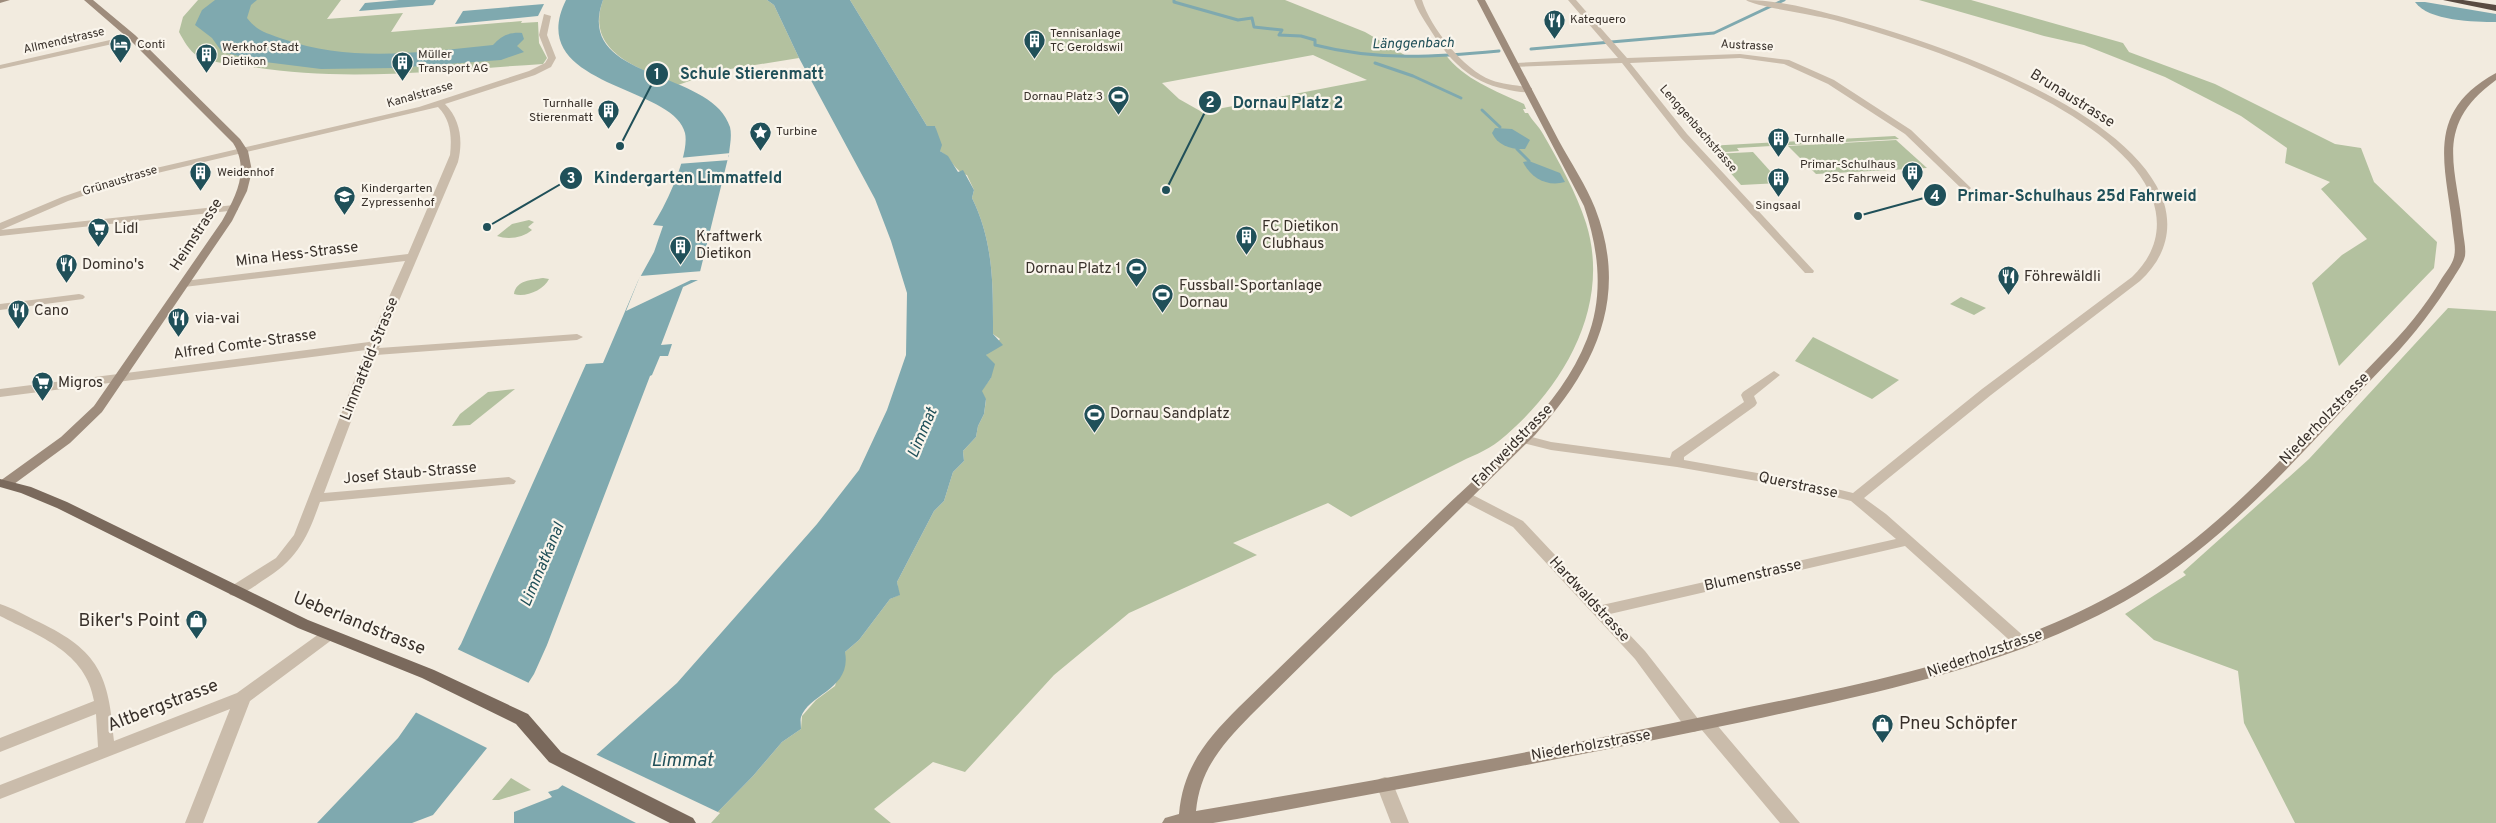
<svg xmlns="http://www.w3.org/2000/svg" width="2496" height="823" font-family="Overpass,sans-serif">
<style>
.green{fill:#b3c19f;fill-rule:evenodd}
.water{fill:#7fa9af}
.pier{fill:#f2ebdf}
.lines{fill:none;stroke-linecap:round;stroke-linejoin:round}
.stream{stroke:#7fa9af;stroke-width:3}
.street{fill:#cabcab;fill-rule:evenodd}
.secondary{fill:#9e8c7c;fill-rule:evenodd}
.primary{fill:#7a695c;fill-rule:evenodd}
.highway{fill:#594b42;fill-rule:evenodd}
.labels{text-anchor:middle;dominant-baseline:central;stroke-width:4.5;stroke-linejoin:round;paint-order:stroke}
.far-poi-label{font-size:12px;fill:#38302a;stroke:#faf5ec;text-anchor:start}
.far-street-label{font-size:12px;fill:#38302a;stroke:#faf5ec}
.far-water-label{font-size:14px;font-style:italic;fill:#205059;stroke:#faf5ec}
.street-label{font-size:15px;fill:#38302a;stroke:#faf5ec}
.poi-label{font-size:15px;fill:#38302a;stroke:#faf5ec;text-anchor:start}
.water-label{font-size:16px;font-style:italic;fill:#205059;stroke:#faf5ec}
.near-poi-label{font-size:18px;fill:#38302a;stroke:#faf5ec;text-anchor:end}
.near-street-label{font-size:18px;fill:#38302a;stroke:#faf5ec}
.near-water-label{font-size:19px;font-style:italic;fill:#205059;stroke:#faf5ec}
.leader{fill:none;stroke:#205059;stroke-width:2}
.callout-dot{fill:#205059;stroke:#faf5ec;stroke-width:2}
.mark-label{font-size:15px;text-anchor:middle;font-weight:bold;fill:#fff}
.callout-label{font-size:16px;text-anchor:middle;font-weight:bold;fill:#205059;stroke:#faf5ec;stroke-width:4.5;stroke-linejoin:round;paint-order:stroke}
</style>
<rect width="100%" height="100%" fill="#f2ebdf"/>
<!-- green -->
<g class="green">
<path d="M198,0h143l-14,19 76,-6 -12,19 131,-11 -1,2 17,-1 1,21 8,15 -4,6c-98,6 -199,19 -297,2 -15,-2 -34,-3 -48,-10 -9,-5 -14,-15 -19,-24l4,-15z"/>
<path d="M603,0h164l7,5 25,53 -81,13 -40,14c-38,-17 -94,-32 -75,-85z"/>
<path d="M850,0h435l80,32 43,25 37,-3c18,25 51,37 79,50l2,5h-3l2,4h3c4,8 11,13 15,21 16,28 33,58 43,89 26,83 -23,166 -87,218 -12,10 -30,16 -43,23 -35,18 -70,35 -105,53l-23,-14 -95,40 24,12 -128,58 -75,62 -89,97 -32,-10 -59,47 17,14h-184l46,-47 29,-34 19,-13 1,-13 14,-16 19,-14 10,-34 14,-12 31,-41 9,-4 -2,-13 37,-71 10,-10 9,-29 11,-11 -1,-10 13,-14 2,-11 6,-12 2,-14 -5,-9 10,-13 -5,-23 14,-16 -7,-5c0,-48 1,-91 -21,-136l2,-8 -7,-15c-13,-4 -15,-17 -27,-24l-5,-25h-8zM1313,55l54,25 -165,32 -23,-13 -17,-16z"/>
<path d="M1919,0h52l152,43 6,9 86,32 120,60 26,4 13,34 63,60 -3,26 -95,98 -27,-83 30,-28 25,-16 -46,-50 9,-7 -45,-19 2,-15 -46,-32 -76,-39 -81,-32 -40,-9z"/>
<path d="M1895,136l4,3 -162,9 2,3 -26,2 -6,-7z"/>
<path d="M1896,140l31,28 -111,6 -28,-28z"/>
<path d="M1753,152l28,31 -40,2 -27,-31z"/>
<path d="M529,220l5,2 -6,5 4,3c-9,8 -24,10 -35,6l15,-12z"/>
<path d="M543,278l6,1c-5,11 -24,19 -35,15 2,-14 18,-14 29,-16z"/>
<path d="M1961,297l25,11 -12,7 -24,-11z"/>
<path d="M2448,308l48,3v512h-201l-51,-100 -6,-52 -84,-31 -29,-26 61,-39 -3,-3 126,-113z"/>
<path d="M1813,337l86,43 -27,19 -77,-38z"/>
<path d="M515,389l-45,36 -18,1 8,-12 28,-22z"/>
<path d="M511,778l20,12 -32,10h-7z"/>
</g>
<!-- water -->
<g class="water">
<path d="M215,0h42l-6,5 -4,13c11,14 20,15 36,21 68,24 139,13 210,6 8,-9 16,-13 29,-12l2,6 -7,7 7,6 -23,8 -107,8 -73,1 -56,-7 -43,-10 -10,-14 -17,-13 7,-15z"/>
<path d="M399,0h37l-3,5 -74,6 6,-8z"/>
<path d="M566,0h37c-30,82 109,68 127,127 2,9 0,17 -1,27l-31,126 -15,7 -22,58 11,-1 -4,12h-8l-8,19 -2,1 -103,269 -13,29 -47,74 -54,67 -21,8h-95l81,-85 43,-61 20,-33 125,-280 17,-1 35,-82 16,-29 9,-26 -10,-1c12,-18 37,-70 32,-92 -10,-48 -162,-46 -119,-133z"/>
<path d="M767,0h83l77,126h8l7,19 -2,6 8,5 10,16 5,-2 11,20 -2,8c22,45 21,88 21,136l10,11 -17,10 9,9 -4,14 -9,13 4,8 -2,15 -6,12 -2,11 -13,14 1,10 -11,11 -9,29 -10,10 -37,71 3,13 -10,4 -31,41 -14,12c7,37 -36,42 -44,65 -1,3 0,8 0,12l-19,13 -29,34 -46,47h-193v-11l38,-15 -4,-5 10,-3 119,-106 140,-159 42,-54 28,-60 19,-55 1,-62 -16,-52 -16,-42 -76,-141 -25,-53z"/>
<path d="M2415,2h10l71,12v8c-21,0 -68,-1 -81,-20z"/>
<path d="M544,4l-6,12 -83,8 8,-13z"/>
<path d="M1495,128l17,1 18,11 -5,9c-13,1 -28,-4 -33,-16z"/>
<path d="M1529,161l31,12 5,9c-18,5 -34,-4 -42,-20z"/>
</g>
<!-- pier -->
<g class="pier">
<path d="M731,153l-3,3 2,4 -53,4 2,-6z"/>
<path d="M703,271l-3,9h-9l-65,31 14,-35z"/>
<path d="M455,648l76,36 -42,65 -74,-37z"/>
<path d="M595,754l125,59 -9,10h-75l-76,-39z"/>
</g>
<g class="lines">
<!-- stream -->
<g class="stream">
<path d="M1174,0v2l64,18 14,-2 2,9 28,3 -3,5 22,1 14,4v5c62,16 121,12 184,6"/>
<path d="M1531,49l183,-16 70,-33"/>
<path d="M1375,63l38,13 48,22"/>
<path d="M1482,110l18,17"/>
<path d="M1517,149l12,12"/>
</g>
<!-- street -->
<g class="street">
<path d="M1414,0h8c8,27 42,70 69,80 13,5 27,5 41,8v4c-9,1 -18,-1 -27,-3 -35,-7 -56,-29 -74,-58 -6,-10 -13,-19 -17,-31z"/>
<path d="M1568,0h8l51,58 113,-4 49,6 45,20 77,50 60,58 -2,2h-6l-58,-56 -77,-50 -44,-20 -44,-6 -110,5 57,71 127,137 -1,2h-8l-124,-135 -59,-75 -109,4v-4h3l102,-5z"/>
<path d="M1746,0c34,0 68,10 100,18 88,24 288,91 318,185 9,30 -1,57 -24,78l-149,114 -127,103 22,16 141,125 3,4 -3,4 -5,2 -5,-2 -112,-101 -295,68 35,37 54,69 6,-3 6,1 89,105h-20l-79,-94 -7,3 -6,-1 -53,-72 -122,-132 -54,-28 -2,-3 7,-4 5,1 54,28 79,84 294,-66 -45,-38 -43,-11 -131,-23 -126,-17 -32,-8 -1,-3 6,-4 27,7 119,16 2,-6 72,-50 -3,-7 2,-3 31,-21 6,4 -26,21 3,7 -2,3 -71,51v3l124,22 45,11 129,-104 150,-112c23,-22 31,-49 20,-79 -34,-90 -231,-155 -318,-178 -17,-5 -78,-13 -88,-20z"/>
<path d="M544,14l7,2 -4,19 9,23 -5,9 -16,8 -90,29c16,16 18,38 13,58l-79,186 198,-14 6,3 -6,3 -201,15 -52,138 185,-16 7,4 -2,3 -194,18c-13,37 -23,58 -58,79 -8,6 -17,12 -27,15l-5,-1 -2,-4 2,-4 46,-29 18,-23 72,-185 -366,47v-8l369,-47 36,-81 -221,26 -5,-3 5,-3 224,-27 42,-99c2,-18 1,-35 -12,-48l-306,72 -64,22 -67,29 233,-25 4,1v4l-238,26v-13l62,-26 64,-22 293,-68 110,-36 16,-8 3,-5 -9,-23z"/>
<path d="M132,35l4,2 -1,2 -135,30v-4z"/>
<path d="M79,294l4,1 2,2 -2,2 -83,11v-6z"/>
<path d="M0,604c13,4 26,12 39,18 60,29 70,53 75,119l123,-48 86,-62 5,-2 5,2 3,4 -3,4 -83,62 -47,122h-18l45,-114 -230,90v-14l98,-38 -2,-33 -96,38v-14l94,-37c-8,-49 -55,-65 -94,-85z"/>
<path d="M1385,777l6,2 18,44h-18l-15,-39 3,-5z"/>
</g>
<!-- secondary -->
<g class="secondary">
<path d="M0,0h10l-10,3z"/>
<path d="M84,0h9l42,35 105,104 8,12 4,20 -5,20 -15,30 -130,191 -32,31 -60,44h-10v-6l61,-44 33,-31 128,-185c14,-25 28,-51 11,-78l-104,-104z"/>
<path d="M1477,0h8c25,47 49,94 74,141 12,22 27,44 36,67 35,90 0,160 -60,227l-284,280c-29,30 -51,54 -55,96 176,-30 351,-61 525,-98 139,-29 281,-54 405,-126 99,-58 176,-151 255,-232 23,-23 44,-48 61,-77 4,-6 10,-13 12,-21 2,-8 0,-16 -1,-25 -6,-64 -31,-119 43,-159v7c-64,47 -39,86 -33,152 1,8 3,16 2,24 -2,8 -7,14 -11,21 -19,30 -39,57 -64,83 -79,81 -155,175 -253,234 -121,72 -259,98 -395,128 -168,35 -337,66 -505,97l-24,4h-51l3,-5 14,-4c4,-47 28,-75 60,-107 67,-65 133,-129 199,-193 54,-53 121,-103 149,-175 17,-43 12,-89 -3,-133z"/>
</g>
<!-- primary -->
<path class="primary" d="M0,479l31,8 36,15 241,118 126,50 94,44 33,38 132,66 3,5h-26l-121,-61 -33,-38 -94,-46 -124,-50 -241,-120 -36,-15 -21,-6z"/>
<!-- highway -->
<path class="highway" d="M2443,0h20l33,5v6z"/>
</g>
<!-- icons -->
<defs>
<symbol id="restaurant-pin" viewBox="-11 -11 22 30"><path d="M0 17L-7.5 6A9.5 9.5 0 1 1 7.5 6Z" fill="#205059" stroke="#faf5ec"/><path d="M-5-6h1v4h1v-4h1v4h1v-4h1v5L-1.5 .5V6h-2V.5L-5-1ZM5-6V6H3V1.5H1.5Q1.5-4 5-6Z" fill="#fff"/></symbol>
<symbol id="building-pin" viewBox="-11 -11 22 30"><path d="M0 17L-7.5 6A9.5 9.5 0 1 1 7.5 6Z" fill="#205059" stroke="#faf5ec"/><path d="M-4-6H4V6H1V3H-1V6H-4ZM-2.5-4.3h1.7v1.8h-1.7ZM.8-4.3h1.7v1.8H.8ZM-2.5-1h1.7V.8h-1.7ZM.8-1h1.7V.8H.8Z" fill="#fff"/></symbol>
<symbol id="hotel-pin" viewBox="-11 -11 22 30"><path d="M0 17L-7.5 6A9.5 9.5 0 1 1 7.5 6Z" fill="#205059" stroke="#faf5ec"/><path d="M-6-4.5h1.5V1H6V5H4.5V3h-9V5H-6ZM-4 0a1.8 1.8 0 1 1 3.6 0ZM.5 0V-2.5h3Q6-2.5 6 0Z" fill="#fff"/></symbol>
<symbol id="stadium-pin" viewBox="-11 -11 22 30"><path d="M0 17L-7.5 6A9.5 9.5 0 1 1 7.5 6Z" fill="#205059" stroke="#faf5ec"/><path d="M0-5a6.5 5 0 1 0 0 10a6.5 5 0 1 0 0-10ZM-3.5-1.8h7v3.6h-7Z" fill="#fff"/></symbol>
<symbol id="sight-pin" viewBox="-11 -11 22 30"><path d="M0 17L-7.5 6A9.5 9.5 0 1 1 7.5 6Z" fill="#205059" stroke="#faf5ec"/><path d="M0-6L1.8-2.2L6-1.7L2.9 1.2L3.7 5.4L0 3.3L-3.7 5.4L-2.9 1.2L-6-1.7L-1.8-2.2Z" fill="#fff"/></symbol>
<symbol id="school-pin" viewBox="-11 -11 22 30"><path d="M0 17L-7.5 6A9.5 9.5 0 1 1 7.5 6Z" fill="#205059" stroke="#faf5ec"/><path d="M0-5L7-2L0 1L-7-2ZM-4 1L0 2.5L4 1V4Q0 6-4 4Z" fill="#fff"/></symbol>
<symbol id="supermarket-pin" viewBox="-11 -11 22 30"><path d="M0 17L-7.5 6A9.5 9.5 0 1 1 7.5 6Z" fill="#205059" stroke="#faf5ec"/><path d="M-6-5.5h2.5l.6 2H6L4.5 2H-2.5L-4.4-4H-6ZM-1.5 3.2a1.3 1.3 0 1 0 .1 0ZM3 3.2a1.3 1.3 0 1 0 .1 0Z" fill="#fff"/></symbol>
<symbol id="shop-pin" viewBox="-11 -11 22 30"><path d="M0 17L-7.5 6A9.5 9.5 0 1 1 7.5 6Z" fill="#205059" stroke="#faf5ec"/><path d="M-5-2.5h2.3a2.7 3.5 0 0 1 5.4 0H5L5.5 6h-11ZM-1.5-2.5h3a1.5 2.3 0 0 0-3 0Z" fill="#fff"/></symbol>
</defs>
<g fill-rule="evenodd">
<use href="#restaurant-pin" x="1542" y="8" width="25" height="34"/>
<use href="#building-pin" x="1022" y="28" width="25" height="34"/>
<use href="#hotel-pin" x="108" y="32" width="25" height="34"/>
<use href="#building-pin" x="194" y="42" width="25" height="34"/>
<use href="#building-pin" x="390" y="50" width="25" height="34"/>
<use href="#stadium-pin" x="1106" y="84" width="25" height="34"/>
<use href="#building-pin" x="596" y="98" width="25" height="34"/>
<use href="#sight-pin" x="748" y="120" width="25" height="34"/>
<use href="#building-pin" x="1766" y="126" width="25" height="34"/>
<use href="#building-pin" x="1900" y="160" width="25" height="34"/>
<use href="#building-pin" x="188" y="160" width="25" height="34"/>
<use href="#building-pin" x="1766" y="166" width="25" height="34"/>
<use href="#school-pin" x="332" y="184" width="25" height="34"/>
<use href="#supermarket-pin" x="86" y="216" width="25" height="34"/>
<use href="#building-pin" x="1234" y="224" width="25" height="34"/>
<use href="#building-pin" x="668" y="234" width="25" height="34"/>
<use href="#restaurant-pin" x="54" y="252" width="25" height="34"/>
<use href="#stadium-pin" x="1124" y="256" width="25" height="34"/>
<use href="#restaurant-pin" x="1996" y="264" width="25" height="34"/>
<use href="#stadium-pin" x="1150" y="282" width="25" height="34"/>
<use href="#restaurant-pin" x="6" y="298" width="25" height="34"/>
<use href="#restaurant-pin" x="166" y="306" width="25" height="34"/>
<use href="#supermarket-pin" x="30" y="370" width="25" height="34"/>
<use href="#stadium-pin" x="1082" y="402" width="25" height="34"/>
<use href="#shop-pin" x="184" y="608" width="25" height="34"/>
<use href="#shop-pin" x="1870" y="712" width="25" height="34"/>
</g>
<g class="labels">
<!-- far-poi labels -->
<g class="far-poi-label">
<text x="1570" y="20">Katequero</text>
<text x="1050" y="34">Tennisanlage<tspan x="1050" dy="14">TC Geroldswil</tspan></text>
<text x="137" y="45">Conti</text>
<text x="222" y="48">Werkhof Stadt<tspan x="222" dy="14">Dietikon</tspan></text>
<text x="418" y="55">Müller<tspan x="418" dy="14">Transport AG</tspan></text>
<text x="1103" y="97" text-anchor="end">Dornau Platz 3</text>
<text x="593" y="104" text-anchor="end">Turnhalle<tspan x="593" dy="14">Stierenmatt</tspan></text>
<text x="776" y="132">Turbine</text>
<text x="1794" y="139">Turnhalle</text>
<text x="1896" y="165" text-anchor="end">Primar-Schulhaus<tspan x="1896" dy="14">25c Fahrweid</tspan></text>
<text x="217" y="173">Weidenhof</text>
<text x="361" y="189">Kindergarten<tspan x="361" dy="14">Zypressenhof</tspan></text>
<text x="1778" y="206" text-anchor="middle">Singsaal</text>
</g>
<!-- far-street labels -->
<g class="far-street-label">
<text transform="translate(64 41) rotate(-13)">Allmendstrasse</text>
<text transform="translate(1747 46) rotate(3)">Austrasse</text>
<text transform="translate(420 95) rotate(-16)">Kanalstrasse</text>
<text transform="translate(1698 129) rotate(49)">Lenggenbachstrasse</text>
<text transform="translate(120 181) rotate(-17)">Grünaustrasse</text>
</g>
<!-- far-water labels -->
<g class="far-water-label">
<text transform="translate(1413 44) rotate(-1)">Länggenbach</text>
</g>
<!-- street labels -->
<g class="street-label">
<text transform="translate(2072 99) rotate(32)">Brunaustrasse</text>
<text transform="translate(197 235) rotate(-57)">Heimstrasse</text>
<text transform="translate(297 255) rotate(-7)">Mina Hess-Strasse</text>
<text transform="translate(245 345) rotate(-8)">Alfred Comte-Strasse</text>
<text transform="translate(370 359) rotate(-68)">Limmatfeld-Strasse</text>
<text transform="translate(2325 419) rotate(-46)">Niederholzstrasse</text>
<text transform="translate(1513 446) rotate(-46)">Fahrweidstrasse</text>
<text transform="translate(410 474) rotate(-5)">Josef Staub-Strasse</text>
<text transform="translate(1798 486) rotate(12)">Querstrasse</text>
<text transform="translate(1753 576) rotate(-13)">Blumenstrasse</text>
<text transform="translate(1589 600) rotate(47)">Hardwaldstrasse</text>
<text transform="translate(1985 654) rotate(-19)">Niederholzstrasse</text>
<text transform="translate(1591 746) rotate(-10)">Niederholzstrasse</text>
</g>
<!-- poi labels -->
<g class="poi-label">
<text x="1262" y="227">FC Dietikon<tspan x="1262" dy="17">Clubhaus</tspan></text>
<text x="114" y="229">Lidl</text>
<text x="696" y="237">Kraftwerk<tspan x="696" dy="17">Dietikon</tspan></text>
<text x="82" y="265">Domino's</text>
<text x="1121" y="269" text-anchor="end">Dornau Platz 1</text>
<text x="2024" y="277">Föhrewäldli</text>
<text x="1179" y="286">Fussball-Sportanlage<tspan x="1179" dy="17">Dornau</tspan></text>
<text x="34" y="311">Cano</text>
<text x="195" y="319">via-vai</text>
<text x="58" y="383">Migros</text>
<text x="1110" y="414">Dornau Sandplatz</text>
</g>
<!-- water labels -->
<g class="water-label">
<text transform="translate(923 433) rotate(-67)">Limmat</text>
<text transform="translate(543 565) rotate(-67)">Limmatkanal</text>
</g>
<!-- near-poi labels -->
<g class="near-poi-label">
<text x="180" y="621">Biker's Point</text>
<text x="1899" y="724" text-anchor="start">Pneu Schöpfer</text>
</g>
<!-- near-street labels -->
<g class="near-street-label">
<text transform="translate(359 624) rotate(22)">Ueberlandstrasse</text>
<text transform="translate(163 706) rotate(-21)">Altbergstrasse</text>
</g>
<!-- near-water labels -->
<g class="near-water-label">
<text x="682" y="761">Limmat</text>
</g>
</g>
<!-- callouts -->
<path class="leader" d="M620 146L657 74M1166 190L1210 102M487 227L571 178M1858 216L1935 195"/>
<g class="callout-dot">
<circle cx="620" cy="146" r="5"/>
<circle cx="1166" cy="190" r="5"/>
<circle cx="487" cy="227" r="5"/>
<circle cx="1858" cy="216" r="5"/>
<circle cx="657" cy="74" r="12"/>
<circle cx="1210" cy="102" r="12"/>
<circle cx="571" cy="178" r="12"/>
<circle cx="1935" cy="195" r="12"/>
</g>
<g class="mark-label">
<text x="657" y="79">1</text>
<text x="1210" y="107">2</text>
<text x="571" y="183">3</text>
<text x="1935" y="201">4</text>
</g>
<g class="callout-label">
<text x="752" y="79">Schule Stierenmatt</text>
<text x="1288" y="108">Dornau Platz 2</text>
<text x="688" y="183">Kindergarten Limmatfeld</text>
<text x="2077" y="201">Primar-Schulhaus 25d Fahrweid</text>
</g>
</svg>
